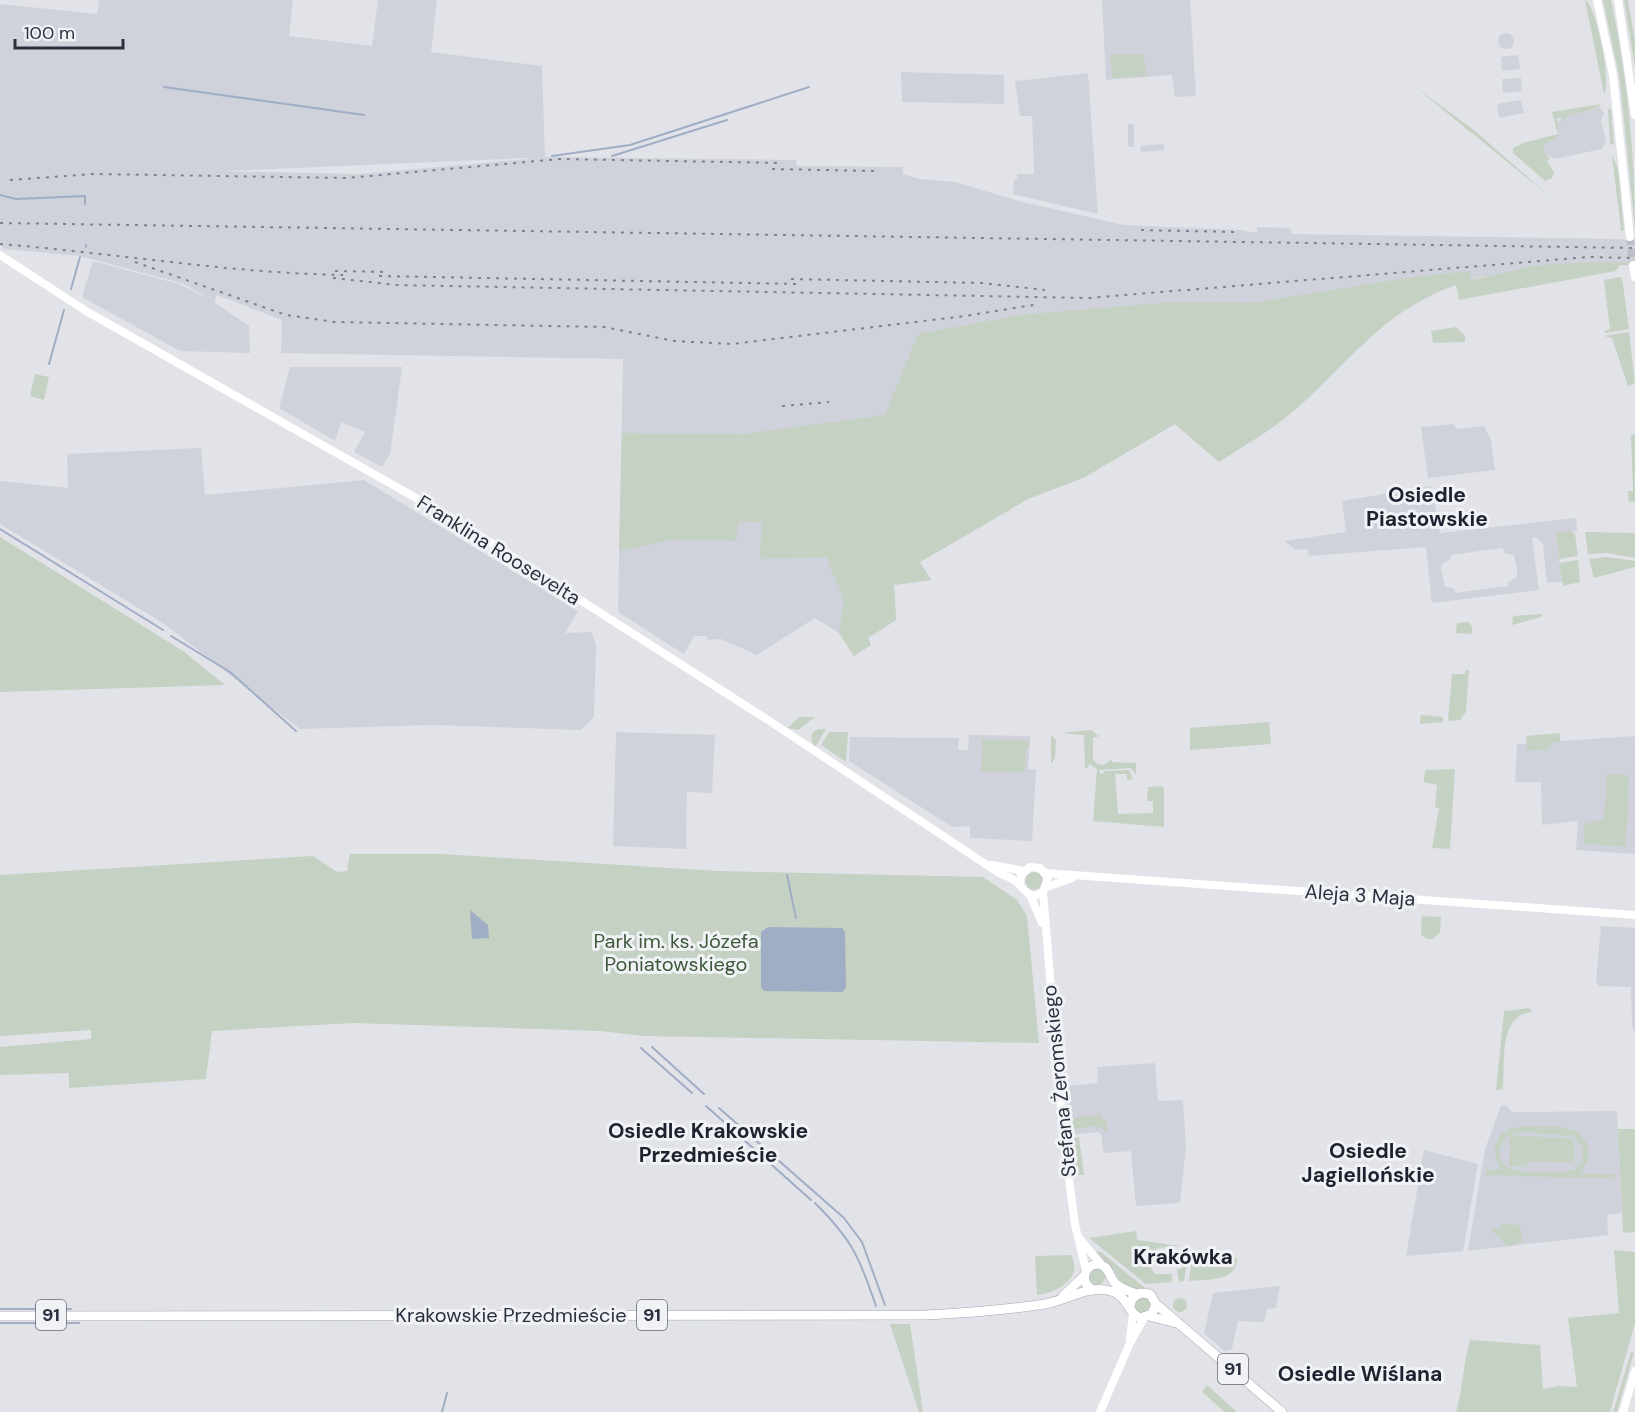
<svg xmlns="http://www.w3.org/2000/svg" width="1635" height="1412" font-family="'DM Sans',sans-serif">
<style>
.built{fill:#cfd2da;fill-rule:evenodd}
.green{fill:#c5d1c3;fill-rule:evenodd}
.water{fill:#a0aec5}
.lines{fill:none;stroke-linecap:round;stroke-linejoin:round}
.stream{stroke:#a0aec5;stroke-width:2}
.secondary-tunnel{stroke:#bdbfc6;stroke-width:8;stroke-dasharray:8 4;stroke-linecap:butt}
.primary-casing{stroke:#a2a7b3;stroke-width:10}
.secondary{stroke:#fff;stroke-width:8}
.primary{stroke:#fff;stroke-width:9}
.rail{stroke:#7c8290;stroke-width:2;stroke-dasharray:3 6;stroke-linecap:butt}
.labels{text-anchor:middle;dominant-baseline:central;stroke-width:6;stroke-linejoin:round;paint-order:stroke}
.shield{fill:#f1f2f6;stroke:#666a76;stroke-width:1.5}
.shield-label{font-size:18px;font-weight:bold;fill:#2b303f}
.street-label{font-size:20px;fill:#2b303f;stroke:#f1f2f6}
.park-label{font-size:20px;fill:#3d593a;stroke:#f1f2f6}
.neighbourhood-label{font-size:21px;font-weight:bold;fill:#1d222f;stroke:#f1f2f6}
</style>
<rect width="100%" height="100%" fill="#e1e3e8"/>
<!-- built -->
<g class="built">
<path d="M99,0h194l-4,36 83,10 6,-46h59l-6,52 111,14 3,91 251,3 1,6 106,1v7l16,5 36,3 67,20 102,23 117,5 16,3v-6l34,1 1,6 325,5 18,2v21h-50l-105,15 -39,13 -38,21 -25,18 -94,89 -65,44 -44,-38 -90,53 -57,22 -108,63 11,18 -37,5 2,35 -28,18 3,7 -17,11 -15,-23 -24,-15 -58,37 -36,-16 -13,1 -1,-4h-13l-10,18 -66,-42 5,-253 -342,-6 1,-33 -65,-25 -3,7 35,24 1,27 -70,-2 -98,-54 11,-36 86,23 32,16 -27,-16 -104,-28 -75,-7 -5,-4v-241l97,10zM528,159l-168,15 -138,-3 305,-13z"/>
<path d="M1102,0h88l6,96 -21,1 -3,-22 -66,5z"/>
<circle cx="1506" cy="41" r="8"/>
<path d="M1518,55l2,14 -18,2 -1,-14z"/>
<path d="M901,72l103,3v29l-102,-2z"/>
<path d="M1088,73l10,141 -85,-20 1,-15h3v-5h17l-2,-58h-12l-5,-35z"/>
<path d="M1521,78l1,13 -19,2 -1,-14z"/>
<path d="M1521,100l3,13 -25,5 -2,-14z"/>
<path d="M1599,106l5,7 -3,8 5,20 -4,8 -48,10 -9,-5 -2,-9 16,-9 -2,-14 12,-7 21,-4z"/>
<rect x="1128" y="124" width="6" height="23"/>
<path d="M1164,144v6l-23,2 -1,-6z"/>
<path d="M290,367h112l-12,87 -8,13 -28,-15 11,-20 -24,-10 -6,19 -56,-33z"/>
<path d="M1454,424l3,5 27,-3 7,13 4,31 -67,8 -7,-51z"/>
<path d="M201,448l4,47 159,-15 214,131 -13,22 26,-1 5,12 -2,73 -13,13 -149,-5 -132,4 -137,-106 -163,-99v-43l68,7 -1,-34z"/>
<path d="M1431,486l9,47 136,-15 1,13 -21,3 6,48 -15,1 -4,-39 -7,-7 -4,1 7,52 -107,13 -6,-56 -117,9 -2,-7 -11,1 -12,-9 62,-9 -4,-31zM1503,548l1,5 10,2 3,14v8l-9,5v4l-53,7 -1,-5 -9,-1 -4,-19 2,-5 8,-3 -1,-5z"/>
<path d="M616,732l99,3 -3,58 -25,-1 -1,57 -73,-3z"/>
<path d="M969,735l61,1 -2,33 8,1 -4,71 -62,-3v-12l-18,1 -103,-66 1,-24 109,1 -1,12h10z"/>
<path d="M1635,736v118l-59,-4 2,-29 -36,4 -1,-43h-26l2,-38z"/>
<path d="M1601,926l34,2v104l-3,-5 -1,-40 -32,-1 -3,-4z"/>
<path d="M1155,1063l3,38 25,-1 3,47 -6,56 -44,3 -5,-55 -27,2 -3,-19 -3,-2 -26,3 -4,-49 30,-3 -1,-16z"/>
<path d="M1501,1106h6l5,6 105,-1 5,102 -15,2 1,20 -140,16 17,-102z"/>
<path d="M1424,1150l54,14 -15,87 -57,5z"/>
<path d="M1280,1286l-4,22 -9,1 -3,13 -26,-1 -6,28 -8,2 -20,-18 9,-40z"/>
</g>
<!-- green -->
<g class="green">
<path d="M1585,0c11,4 27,84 19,94z"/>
<path d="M1603,0h8c16,75 24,153 24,229l-15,-148z"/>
<path d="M1624,0h4l7,42v25z"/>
<path d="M1144,54l2,22 -34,2 -2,-24z"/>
<path d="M1414,86l61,45 79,69z"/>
<path d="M1601,104c-11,11 -28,6 -40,17v-3h-4l2,18 -16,9 2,9 5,4 -3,3 7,11 -2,6 -7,3 -32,-28v-5l10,-5 35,-9 -6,-22z"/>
<path d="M1608,108l3,2 3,35 -4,-1z"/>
<path d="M1612,155l6,14 6,61 -3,1z"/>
<path d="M1585,262h50v3h-15l-4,6 -157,29 -3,-15c-80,28 -110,85 -172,134 -20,16 -44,29 -65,43l-44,-38 -90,53 -57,22 -108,63 11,18 -37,5 2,35 -28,18 3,7 -17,11 -15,-23 5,-34 -18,-42 -66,2 2,-36 -24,-1 -2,19 -66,-1 -51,11 3,-118 121,1 142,-19 33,-81 101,-19 153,-13 79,1 156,-25 63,-7 1,9 61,-14z"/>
<path d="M1619,277l3,1 7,51 -23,4 -2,-2 6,-2 -6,-49z"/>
<path d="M1456,327l9,9v6l-32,1 -2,-12z"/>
<path d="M1629,332l6,51 -7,3 -16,-48 -8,-2z"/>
<path d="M35,374l14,3 -5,23 -14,-4z"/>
<path d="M1631,435h4v67h-6l-1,-11h5z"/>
<path d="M1570,531l5,3 3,22 -19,3 -3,-25z"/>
<path d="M1585,532l50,1v25l-28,-5 -19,1z"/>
<path d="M0,537l183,114 42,34 -225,7z"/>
<path d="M1607,557l28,4v6l-41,11 -5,-19z"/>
<path d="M1578,560l2,22 -17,4 -4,-23z"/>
<path d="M1542,614l-1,3 -29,8 1,-9z"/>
<path d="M1468,622l4,4v8l-16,-1 1,-10z"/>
<path d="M1466,670h3l-3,42 -6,8 -12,1 4,-47h13z"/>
<path d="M1421,715l22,2v5l-23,2z"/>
<path d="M799,717h16l-17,13 -10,-2z"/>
<path d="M1269,722l2,22 -81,6v-22z"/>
<path d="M819,729h7l-11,18 -4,-8 2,-7z"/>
<path d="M1092,730l6,6 5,-1 -10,3v21l4,5 7,1 8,-6v3l24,1v11l-6,-6 -31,2 2,5 4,-4 24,-1 4,9 -6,1v-6h-12l3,40 35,-1v-12h-6l1,-14 14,-1 2,3v38l-71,-6 4,-52 -8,-5 -1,4h-3l-1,-33 -24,-2z"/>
<path d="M829,732h19l-2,30 -25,-17z"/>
<path d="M1560,733v9l-9,1v6l-24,2 -1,-15z"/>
<path d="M1051,735l5,5 -1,18 -4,6z"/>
<path d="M982,739l48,2 -1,8h-3l-1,24 -44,-2z"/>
<path d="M1455,769l-5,80 -18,-1 7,-40 -4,-1 2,-22 -13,-3 1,-12z"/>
<path d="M1607,774l22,1 -3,72 -42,-3v-20l20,-5z"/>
<path d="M350,854h91l277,17 265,6 34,23 10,16 12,127 -395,-7 -44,-5 -247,-8 -141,8 -6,48 -137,9v-15l-69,2v-28l91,-8v-9l-91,6v-161l313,-19 24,16 10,-1z"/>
<circle cx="1034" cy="881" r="9"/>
<path d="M1422,916l19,1 -1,15 -7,7h-6l-6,-4z"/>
<path d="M1530,1008l2,4c-34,3 -27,52 -29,77l-7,1 8,-79z"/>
<path d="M1101,1115l1,4 5,2v11l-9,-6 -27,3 -1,-11z"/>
<path d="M1517,1127c21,0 64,-7 71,20 3,10 -2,18 -8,26l35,1 -1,5 -128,-4v-5h16c-13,-17 -8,-39 15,-43zM1519,1132l55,4 9,12c1,8 -1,16 -8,21 -8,6 -60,4 -68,-2 -6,-5 -7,-10 -8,-17l7,-13z"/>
<path d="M1618,1129h17v103l-12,1z"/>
<path d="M1510,1135l64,4v24l-47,-1 -1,4h-17z"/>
<path d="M1079,1137l5,38h-8l-5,-36z"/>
<path d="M1501,1224l18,1 4,17 -15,4 -17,-17h10z"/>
<path d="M1136,1231l1,9 43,6 -22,2 -5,4 -2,16 4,6h17v8l-26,2 -57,-46z"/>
<path d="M1183,1249l5,5 -4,27 -5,1 -2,-13h4l1,-3 -8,-1 -2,-14z"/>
<path d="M1614,1250l21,2v71l-25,89h-154c7,-24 7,-48 14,-72l70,5 3,44 15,-3 19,1 -9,-69 51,-5z"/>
<path d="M1097,1251l4,1 44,36c-31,4 -23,-13 -37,-24 -5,-4 -11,-6 -16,-11z"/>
<path d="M1193,1252l44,6c0,24 -28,21 -48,23z"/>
<path d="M1071,1255c13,23 -14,38 -34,40l-2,-39z"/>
<circle cx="1097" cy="1277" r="8"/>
<circle cx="1143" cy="1305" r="8"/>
<circle cx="1180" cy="1305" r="7"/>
<path d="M890,1324h20l13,88h-4z"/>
<path d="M1631,1352l3,1 -17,59h-4z"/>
<path d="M1207,1385l30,27h-12l-23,-20z"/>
</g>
<!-- water -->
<g class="water">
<path d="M470,910l18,15 1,13 -17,1z"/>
<path d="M768,927l74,1 3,4 1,56 -4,4 -78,-1 -3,-4v-55z"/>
</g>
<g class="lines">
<!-- stream -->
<g class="stream">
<path d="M164,87l200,28"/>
<path d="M552,156l78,-11 179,-58"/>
<path d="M612,156l115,-36"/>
<path d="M0,195l16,4 69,-3v8"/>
<path d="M86,247v-2"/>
<path d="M71,289l9,-32"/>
<path d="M49,364l15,-54"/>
<path d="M0,529l163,101"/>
<path d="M171,636l59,36 66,59"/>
<path d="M787,875l9,43"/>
<path d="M652,1047l52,47"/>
<path d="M641,1048l51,45"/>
<path d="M706,1106l105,94"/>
<path d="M719,1108l125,110 18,24 23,63"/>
<path d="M815,1203c38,38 43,52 61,103"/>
<path d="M0,1309h41"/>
<path d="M48,1309h23"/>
<path d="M0,1323h79"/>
<path d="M442,1412l5,-19"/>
</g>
<!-- secondary-tunnel -->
<path class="secondary-tunnel" d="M1630,237l3,28"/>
<defs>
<g id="primary">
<path d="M1092,1290l-6,-6c-4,-10 1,-19 12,-20 12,3 10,10 16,18 6,7 15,9 23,12"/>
<path d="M1063,1296l21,-20"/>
<path d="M1156,1304l126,108"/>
<path d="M0,1316l926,-1c39,-2 80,-5 119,-11 23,-4 42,-19 66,-13 16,4 16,21 29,27l12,-4 4,-10 -6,-10 -10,-1 -8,6 -2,7"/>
<path d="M1149,1316l27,7"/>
</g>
</defs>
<!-- primary casing -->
<use href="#primary" class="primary-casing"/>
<!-- secondary -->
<g class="secondary">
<path d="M1597,0l16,75 17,162"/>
<path d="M1618,0l17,115"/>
<path d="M0,255l86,56 374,212 308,197 231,153c6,3 14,5 19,10 8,9 12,17 25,9l5,-15 -8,-9 -10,-1 -9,8 -1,10"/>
<path d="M1633,265l2,12"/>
<path d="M992,865l32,6"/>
<path d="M1045,873l590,42"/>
<path d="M1047,887l25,-9"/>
<path d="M1043,892l20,240 12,93 11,45"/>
<path d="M1030,895l12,28"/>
<path d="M1080,1239l21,25"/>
<path d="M1130,1340l3,-27"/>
<path d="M1100,1412l30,-69 14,-25"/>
<path d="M1623,1412l12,-41"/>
</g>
<!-- primary -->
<use href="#primary" class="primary"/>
<!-- rail -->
<g class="rail">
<path d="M772,169l102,2"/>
<path d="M10,180l84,-6 253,4 213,-19 223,4"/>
<path d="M0,223l1635,25"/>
<path d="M1141,230l95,2"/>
<path d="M0,244c114,9 228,29 343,31"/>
<path d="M135,262l151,53 49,7 269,5 70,14 58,3 233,-28 74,-12"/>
<path d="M335,271l54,1"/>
<path d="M379,276l420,8"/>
<path d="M333,278l63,7 692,13 501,-41 46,1"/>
<path d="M791,279l191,4 63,7"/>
<path d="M782,406l47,-4"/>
</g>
</g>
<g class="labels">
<!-- shield labels -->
<g class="shield">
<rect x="36" y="1300" width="30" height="30" rx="4.5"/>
<rect x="637" y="1300" width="30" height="30" rx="4.5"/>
<rect x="1218" y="1354" width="30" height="30" rx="4.5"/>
</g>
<g class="shield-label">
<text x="51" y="1315">91</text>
<text x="652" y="1315">91</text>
<text x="1233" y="1369">91</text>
</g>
<!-- street labels -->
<g class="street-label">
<text transform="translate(499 550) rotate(32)">Franklina Roosevelta</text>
<text transform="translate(1360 895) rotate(4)">Aleja 3 Maja</text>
<text transform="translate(1059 1081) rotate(-96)">Stefana Żeromskiego</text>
<text x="511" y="1315">Krakowskie Przedmieście</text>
</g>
<!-- park labels -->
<g class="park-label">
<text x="676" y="941">Park im. ks. Józefa<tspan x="676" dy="23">Poniatowskiego</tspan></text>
</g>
<!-- neighbourhood labels -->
<g class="neighbourhood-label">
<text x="1427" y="495">Osiedle<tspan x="1427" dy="24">Piastowskie</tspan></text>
<text x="708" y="1131">Osiedle Krakowskie<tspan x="708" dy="24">Przedmieście</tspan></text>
<text x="1368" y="1151">Osiedle<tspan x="1368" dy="24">Jagiellońskie</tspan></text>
<text x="1183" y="1257">Krakówka</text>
<text x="1360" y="1374">Osiedle Wiślana</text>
</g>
</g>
<!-- scale -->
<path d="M15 39v9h108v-9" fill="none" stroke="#2b303f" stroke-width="3"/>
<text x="24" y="39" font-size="18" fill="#2b303f" stroke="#f1f2f6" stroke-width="4.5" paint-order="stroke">100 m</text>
</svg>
